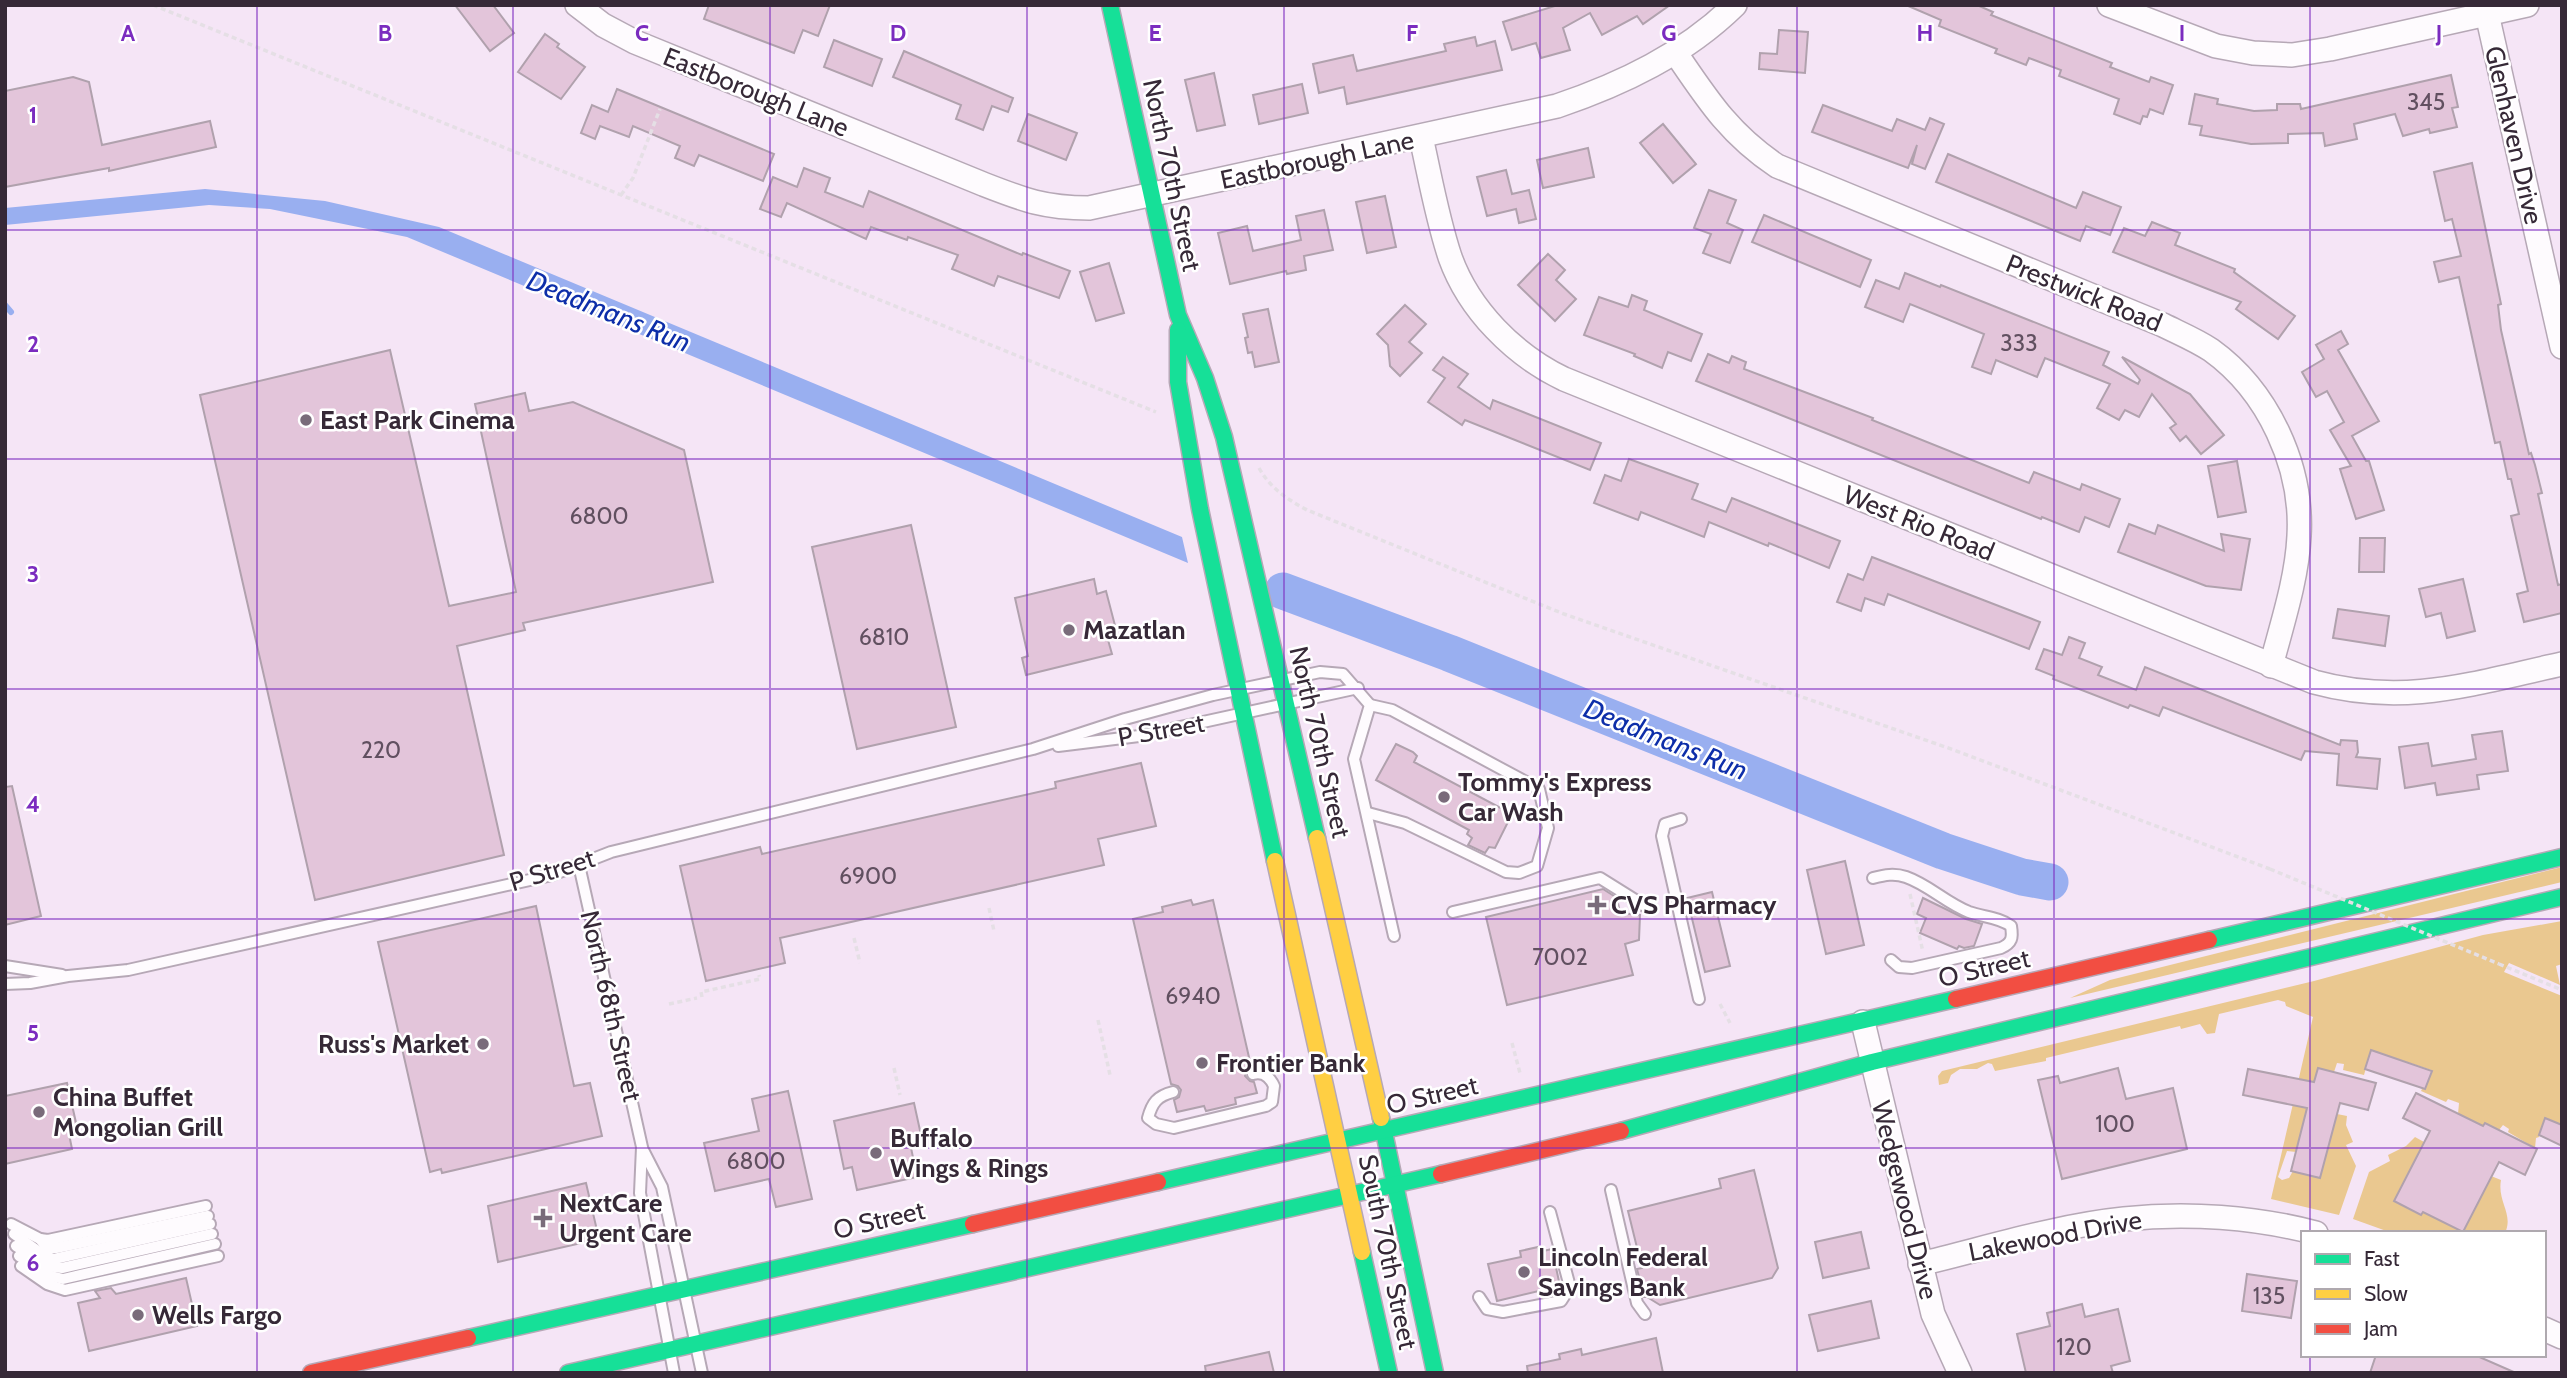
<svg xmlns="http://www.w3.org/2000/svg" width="2567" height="1378" font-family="Cabin,sans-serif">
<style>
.green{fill:#eac890}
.water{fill:#99aff0}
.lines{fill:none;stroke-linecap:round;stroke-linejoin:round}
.stream{stroke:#99aff0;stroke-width:6}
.river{stroke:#99aff0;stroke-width:37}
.building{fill:#e3c5da;stroke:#b0a1ad;stroke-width:2}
.lane-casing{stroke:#b6a8b6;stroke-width:14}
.street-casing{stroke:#b6a8b6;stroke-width:26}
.fast-casing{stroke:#b6a8b6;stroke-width:19}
.slow-casing{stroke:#b6a8b6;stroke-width:19}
.jam-casing{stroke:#b6a8b6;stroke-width:19}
.path{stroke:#e5dfe5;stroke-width:3.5;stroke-dasharray:5 3.5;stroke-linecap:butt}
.lane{stroke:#fefbfe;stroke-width:10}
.street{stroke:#fefbfe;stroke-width:23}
.fast{stroke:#16e098;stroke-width:16}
.slow{stroke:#ffcf43;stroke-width:16}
.jam{stroke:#f24e42;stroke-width:16}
.path-bridge{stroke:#e5dfe5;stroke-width:3.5;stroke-dasharray:5 3.5;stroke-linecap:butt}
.grid{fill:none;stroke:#7b2cbf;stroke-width:2;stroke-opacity:0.55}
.poi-dot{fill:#796b7a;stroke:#fff;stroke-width:2.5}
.labels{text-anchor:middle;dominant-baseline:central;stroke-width:5;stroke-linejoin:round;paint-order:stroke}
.number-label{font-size:23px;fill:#615060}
.street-label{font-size:26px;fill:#362937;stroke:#fff}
.poi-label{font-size:26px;font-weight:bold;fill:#362937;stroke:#fff;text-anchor:start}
.water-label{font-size:28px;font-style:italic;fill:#0d2ea9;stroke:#fff}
.grid-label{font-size:23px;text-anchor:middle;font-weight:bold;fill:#7b2cbf;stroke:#fff;stroke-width:5;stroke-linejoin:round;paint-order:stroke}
</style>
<rect width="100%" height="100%" fill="#f5e5f6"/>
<!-- green -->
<g class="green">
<path d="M2562,867v15l-492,116 40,-18z"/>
<path d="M2562,921v43l-6,2 4,19 -51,-22 -5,9 58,24v129l-17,-6 -6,18 -3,1 -1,10 -27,-16 1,-3 -6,-4 -4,5 -14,-6 -48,94 26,14 28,-56 10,4c-4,22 13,34 4,53h-113l-39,-14 16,-47 21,-11 -2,-6 18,-9 9,-9 9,5 -29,59 26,13 48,-94 -11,-6 1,-11 -11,-4 -2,3 -25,-11 10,-21 -60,-20 -7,25 -21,-5 1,-6 -7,-1 -3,9 -16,-4 -22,84 -9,-1 -9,26 4,3 7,-2 4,-7 27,7 17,-64 10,2 -1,9 7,17 -7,3 10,21 -17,49 -68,-16 42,-182 -27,-11 -1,-4 -7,-2 -59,14 -4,19 -8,1 -7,-10 -19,5 -1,-3 -134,32v3l-51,10 -3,-7 -4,-1 -11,6h-17l-9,6 -3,8 -9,2 -1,-9 4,-5 372,-90 169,-46z"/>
</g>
<!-- water -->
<path class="water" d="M205,189l120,12 114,26 743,310 6,26 -781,-326 -137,-28 -61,-4 -204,20v-17z"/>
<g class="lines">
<!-- stream -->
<path class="stream" d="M5,305l6,7"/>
<!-- river -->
<path class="river" d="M1283,591l166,62 494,198 79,26 28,5"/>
</g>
<!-- building -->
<g class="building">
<path d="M455,5h38l21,28 -24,18z"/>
<path d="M709,5h121l-12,31 -15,-6 -9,23 -90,-34z"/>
<path d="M1558,5h112l-27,19 -6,-8 -35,19 -12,-22 -27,15 7,22 -29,8 -5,-15 -24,7 -9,-28z"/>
<path d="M1906,5h71l16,7 -2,3 121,48 -2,4 39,15 2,-5 22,8 -10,29 -13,-5 -3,8 -4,-1 -3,8 -26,-10 5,-15 -60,-23 2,-6 -32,-12 -3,7 -31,-12 2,-4 -58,-23 2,-6z"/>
<path d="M1779,30l29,2 -3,41 -46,-4 1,-16 17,1z"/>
<path d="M545,34l14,10 -2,3 28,20 -24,32 -43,-27z"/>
<path d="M1475,37l2,9 18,-5 7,29 -155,34 -3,-17 -25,6 -6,-29 40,-9 4,16 89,-20 -2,-7z"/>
<path d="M834,40l48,19 -10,27 -48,-19z"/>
<path d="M904,51l109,47 -5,14 -16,-6 -9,24 -27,-11 5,-14 -68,-28z"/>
<path d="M1214,73l11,52 -28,6 -12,-51z"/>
<path d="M2451,75l7,32 -6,1 5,19 -27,6 -1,-4 -26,7 -8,-22 -41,10 3,15 -32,7 -2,-13 -35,1v9l-37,1 -51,-9 2,-9 -13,-2 6,-30 23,5 -1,5 37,7 23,-1v-6h23l1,5z"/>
<path d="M73,77l16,5 13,63 108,-24 6,26 -107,24v-3l-104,19v-96z"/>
<path d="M1302,84l6,29 -49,11 -6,-29z"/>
<path d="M617,89l157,65 -11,27 -64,-26 -5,11 -19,-8 5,-12 -47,-20 -4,11 -29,-11 -5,13 -14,-6 11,-28 16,7z"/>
<path d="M1823,105l69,26 5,-12 28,11 5,-12 14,6 -19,45 -13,-5 5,-19 -9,23 -96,-36z"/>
<path d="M1028,114l49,19 -11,27 -48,-19z"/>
<path d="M1663,124l33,40 -23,19 -33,-40z"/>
<path d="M1588,148l6,29 -51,11 -6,-28z"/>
<path d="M1948,154l128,54 7,-16 38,15 -11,28 -24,-9 -6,15 -144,-59z"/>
<path d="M2472,163l29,141 -3,1 3,25 28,124 2,-1 4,12 7,28 -4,1 20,91 4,-1v29l-38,9 -7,-28 11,-3 -17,-75 8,-2 -8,-35h-3l-8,-37 -5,1 -36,-166 -20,5 -5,-20 27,-6 -9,-37 -7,2 -11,-49z"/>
<path d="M804,168l26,10 -5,14 38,15 6,-16 153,64 1,-2 47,18 -11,27 -61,-22 -4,10 -42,-17 6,-14 -50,-18 -1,3 -36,-13 -5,12 -79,-36 -6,14 -21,-8 13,-32 24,10z"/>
<path d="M1506,170l6,24 17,-4 7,29 -17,4 -3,-14 -29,7 -10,-39z"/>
<path d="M1709,190l27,10 -9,23 16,7 -13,33 -27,-10 8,-19 -17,-6z"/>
<path d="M1385,196l11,51 -29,6 -11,-51z"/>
<path d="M1324,210l9,40 -29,6 2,14 -19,4 -1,-3 -56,13 -12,-51 29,-7 6,25 48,-11 -5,-24z"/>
<path d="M1764,215l107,45 -11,27 -108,-45z"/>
<path d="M2152,222l28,11 -5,12 60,24 -1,3 61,44 -17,23 -42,-30 5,-7 -128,-50 11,-24 21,8z"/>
<path d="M1548,254l17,16 -9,10 20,19 -21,22 -37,-36z"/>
<path d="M1109,263l15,50 -28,8 -16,-49z"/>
<path d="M1905,273l35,14 1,-2 168,67 -6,13 35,19 2,-4 -18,-23 68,37 34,41 -23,19 -15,-18 -6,5 -10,-13 6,-4 -24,-30 -13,23 -14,-7 -6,10 -22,-12 13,-24 -65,-26 -8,19 -41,-17 -5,14 -19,-7 12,-33 -74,-30 -7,18 -38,-15 11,-27 23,9z"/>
<path d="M1632,295l15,6 -3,9 58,24 -11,27 -23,-9 -6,16 -28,-12 1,-2 -51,-19 15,-38 29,10z"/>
<path d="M1405,305l21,19 -17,18 13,11 -22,23 -10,-10 -2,-21 -11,-11z"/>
<path d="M1268,309l11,53 -24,5 -3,-15 -4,1 -3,-15 3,-1 -5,-23z"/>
<path d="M2341,331l7,13 -10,6 41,71 -27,15 14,25h3l15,49 -28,9 -16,-50 11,-3 -21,-36 14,-8 -17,-31 -11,6 -14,-25 22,-13 -8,-14z"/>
<path d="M390,350l59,256 67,-14 -41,-188 50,-11 4,18 44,-9 111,48 29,132 -190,41 2,7 -68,16 47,209 -189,45 -115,-505z"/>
<path d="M1708,354l21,9 3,-7 14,6 -2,7 129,49 -1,2 157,63 5,-11 46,18 2,-6 38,15 -11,28 -24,-10 -6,15 -37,-15 -1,2 -345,-138z"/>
<path d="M1443,357l25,17 -10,13 32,22 3,-9 108,43 -11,27 -125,-50 -3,5 -34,-23 17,-24 -12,-8z"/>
<path d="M1629,459l69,25 -6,15 34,13 6,-14 108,43 -11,27 -60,-25 -1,3 -59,-24 -5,15 -63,-25 -3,8 -44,-17 11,-28 16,6z"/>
<path d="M2237,461l9,51 -28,5 -10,-51z"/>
<path d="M2129,524l26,10 3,-9 66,26 -3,-17 29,5 -9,51 -35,-4 -88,-34z"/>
<path d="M911,525l45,202 -99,22 -45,-202z"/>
<path d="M2360,538h25l-1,34h-25z"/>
<path d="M1872,557l168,65 -11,27 -141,-55 -4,11 -19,-7 -4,13 -24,-9 11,-28 15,6z"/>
<path d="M1094,579l3,15 9,-3 12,46 -10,3 4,14 -86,21 -4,-17 6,-2 -13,-58z"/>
<path d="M2463,579l12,52 -28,7 -6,-25 -15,4 -7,-28z"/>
<path d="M2338,609l51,7 -4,30 -52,-8z"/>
<path d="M2069,637l16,6 -6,15 23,9 -4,8 38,15 9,-23 195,78 1,-5 16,1 1,11 -2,5 24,2 -3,30 -40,-4 2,-31 -34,-3 -4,9 -138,-53 -4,9 -29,-11 -2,3 -75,-29 1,-3 -18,-7 8,-20 18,6z"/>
<path d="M2502,731l6,40 -31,4 2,14 -42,6 -2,-12 -30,5 -6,-41 29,-4 4,23 44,-7 -4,-24z"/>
<path d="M1396,744l17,8 4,4 -3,6 98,52 -17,34 -6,-1 -4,6 -17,-8 4,-7 -5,-4 2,-4 -93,-50z"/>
<path d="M1141,763l15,63 -58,13 6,26 -324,73 5,25 -79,18 -26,-115 80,-19 2,7 294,-66 -1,-6z"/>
<path d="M12,786l29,130 -36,9v-138z"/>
<path d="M1845,861l19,84 -38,9 -19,-84z"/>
<path d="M1603,889l14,9 3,15 20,2 -1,25 -14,4 8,31 -126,30 -21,-88z"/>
<path d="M1712,892l18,74 -25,6 -18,-74z"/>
<path d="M1923,898l43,21 16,5 -8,22 -10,2 -5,-2 -2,3 -37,-16 6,-15 -9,-4z"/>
<path d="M1191,900l2,5 20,-5 38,166 -5,5 -1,5 5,5 4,1 3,11 -22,5 1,6 -30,7 -2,-5 -27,6 -3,-12 5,-3 2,-7 -3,-4 -7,-2 -38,-165 30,-7 -1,-5z"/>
<path d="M536,906l38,180 16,-3 12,53 -160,37 -1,-4 -11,3 -52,-230z"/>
<path d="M2371,1050l61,21 -7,18 -60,-20z"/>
<path d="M2118,1068l8,31 47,-11 14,61 -125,30 -24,-99 20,-4 2,7z"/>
<path d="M2318,1068l58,15 -8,27 -28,-7 -20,75 -29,-7 16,-63 -64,-13 5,-26 66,13z"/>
<path d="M67,1083l10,44 -9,2 4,20 -67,15v-68z"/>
<path d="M788,1091l24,108 -36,8 -7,-28 -54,12 -11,-48 55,-12 -7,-32z"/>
<path d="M2416,1093l67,33 2,-3 52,26 -12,26 -26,-13 -36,70 -40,-20 -2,3 -27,-14 36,-70 -27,-13z"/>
<path d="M914,1103l7,32 -12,3 8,39 -60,13 -5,-23 -8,2 -10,-48z"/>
<path d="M2545,1118l17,7v21l-23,-11z"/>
<path d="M1754,1170l24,98 -6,10 -112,27 -13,-8h-3l-7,-28 5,-1 -14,-57 93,-23 -2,-9z"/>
<path d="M586,1183l13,56 -101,23 -10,-56z"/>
<path d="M1861,1232l8,36 -46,10 -8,-36z"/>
<path d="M1538,1247l1,5 13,-3 8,37 -63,15 -9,-37 33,-7 -1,-6z"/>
<path d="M2247,1274l50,7 -6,37 -49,-7z"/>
<path d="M186,1278l11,48 -108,25 -11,-48 22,-5 -5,-7 16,-3 5,6z"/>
<path d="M1871,1301l8,37 -61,13 -9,-36z"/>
<path d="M2082,1304l3,13 33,-8 12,52 -19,5 2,7h-87l-9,-39 33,-8 -3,-13z"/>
<path d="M1656,1338l7,35h-135l-1,-7 33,-7 -1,-5 22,-5 1,6z"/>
<path d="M1269,1352l5,21h-68l-1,-7z"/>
<path d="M2376,1355h99l41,18h-146z"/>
</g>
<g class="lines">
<defs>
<g id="lane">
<path d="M1058,746l81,-10 219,-48"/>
<path d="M1368,813l37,10 101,49 13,1 18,-7 11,-38 -9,-39 -147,-79 -22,-5"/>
<path d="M1681,819l-16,5 -3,12 37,163"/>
<path d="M579,865l63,282 -2,46 34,180"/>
<path d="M1873,878c12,-3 21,-5 33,-1 23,8 40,26 63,35 14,5 30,5 42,14 2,12 1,17 -10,22l-89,20 -13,-1 -8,-7"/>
<path d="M1453,912l147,-34 48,30"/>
<path d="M5,966l57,9"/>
<path d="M5,984l25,-1 38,-7 60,-6 424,-95 59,-23 422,-103 92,-30 88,-24 107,-23 23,2 27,31 -16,54 40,177"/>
<path d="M1173,1092c-16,4 -21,11 -25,26l8,6 18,4 92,-22 6,-4 2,-16c-4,-9 -11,-15 -21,-12"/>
<path d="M643,1150l19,37 40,186"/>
<path d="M1611,1190l26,113 8,11"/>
<path d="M11,1224l29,15 8,1 158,-34"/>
<path d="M14,1234l31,22 9,3 156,-35"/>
<path d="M40,1239l7,9h9l152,-32"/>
<path d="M16,1246l31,20 15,2 150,-34"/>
<path d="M19,1256l32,20 12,3 152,-35"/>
<path d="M21,1266l26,18 18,6 153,-34"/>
<path d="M1479,1297l8,12 16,3 58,-11 9,-14 -20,-75"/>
</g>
<g id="street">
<path d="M577,5l26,20 32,17 348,142c41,16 61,24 106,24l468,-102c65,-22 128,-52 178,-101"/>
<path d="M2109,5l107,41 37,7 39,2 38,-6 197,-44"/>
<path d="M2485,5l77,342"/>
<path d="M1675,52c32,47 54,82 102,114l386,159c16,8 33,15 48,25 57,41 92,116 88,186 -2,43 -17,88 -28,130"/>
<path d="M1421,137c9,40 16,81 29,120 19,53 64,98 114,122l750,303c91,25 160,1 248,-18"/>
<path d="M1863,1022l70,292 27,59"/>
<path d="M1920,1264c67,-16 136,-38 204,-45 63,-7 131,-2 192,14"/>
<path d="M2544,1329l18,8"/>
</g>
<g id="fast">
<path d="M1110,5l68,310 27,63 19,59 93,401"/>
<path d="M1178,330v52l22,127 75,352"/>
<path d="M2209,940l353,-83"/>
<path d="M1381,1118l54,255"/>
<path d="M1621,1131l251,-69 690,-165"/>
<path d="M1158,1182l798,-183"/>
<path d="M1362,1252l27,121"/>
<path d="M468,1338l505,-114"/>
<path d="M568,1373l873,-199"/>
</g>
<g id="slow">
<path d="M1317,838l64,280"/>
<path d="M1275,861l87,391"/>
</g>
<g id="jam">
<path d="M1956,999l253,-59"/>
<path d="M1441,1174l180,-43"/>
<path d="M973,1224l185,-42"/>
<path d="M311,1373l157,-35"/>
</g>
</defs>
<!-- lane casing -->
<use href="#lane" class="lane-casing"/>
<!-- street casing -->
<use href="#street" class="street-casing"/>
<!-- fast casing -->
<use href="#fast" class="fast-casing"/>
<!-- slow casing -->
<use href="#slow" class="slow-casing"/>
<!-- jam casing -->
<use href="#jam" class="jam-casing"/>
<!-- path -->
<g class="path">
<path d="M153,5l1003,407"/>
<path d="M621,195l12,-17 27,-69"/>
<path d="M1259,468c12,21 28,31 48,42l257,104 390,136 316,119"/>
<path d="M1910,894l13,58"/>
<path d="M989,908l5,23"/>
<path d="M854,938l6,25"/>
<path d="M2499,964l63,26"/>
<path d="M702,997l-1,-5 59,-13 -1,-4"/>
<path d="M669,1004l28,-6"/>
<path d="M1720,1004l10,19"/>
<path d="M1098,1020l12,55"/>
<path d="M1512,1043l8,30"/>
<path d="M894,1068l6,27"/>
</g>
<!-- lane -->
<use href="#lane" class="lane"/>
<!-- street -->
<use href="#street" class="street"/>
<!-- fast -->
<use href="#fast" class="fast"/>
<!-- slow -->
<use href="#slow" class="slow"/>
<!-- jam -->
<use href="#jam" class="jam"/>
<!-- path-bridge -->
<path class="path-bridge" d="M2270,869l229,95"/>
</g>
<!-- grid -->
<path class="grid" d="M257,5v1368M513,5v1368M770,5v1368M1027,5v1368M1284,5v1368M1540,5v1368M1797,5v1368M2054,5v1368M2310,5v1228M5,230h2557M5,459h2557M5,689h2557M5,919h2557M5,1148h2557M2310,1355v18"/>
<!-- markers -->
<g class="poi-dot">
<circle cx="306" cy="420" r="7"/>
<circle cx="1069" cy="630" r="7"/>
<circle cx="1444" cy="797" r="7"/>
<path d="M1593.5 894.5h7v7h7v7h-7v7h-7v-7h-7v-7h7z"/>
<circle cx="483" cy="1044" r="7"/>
<circle cx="1202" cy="1063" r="7"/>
<circle cx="39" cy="1112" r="7"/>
<circle cx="876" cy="1153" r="7"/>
<path d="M539.5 1207.5h7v7h7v7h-7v7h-7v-7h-7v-7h7z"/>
<circle cx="1524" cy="1272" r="7"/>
<circle cx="138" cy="1315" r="7"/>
</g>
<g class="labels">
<!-- number labels -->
<g class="number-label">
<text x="2426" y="102">345</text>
<text x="2019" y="343">333</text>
<text x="599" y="516">6800</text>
<text x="884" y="637">6810</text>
<text x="381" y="750">220</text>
<text x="868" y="876">6900</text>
<text x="1560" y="957">7002</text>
<text x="1193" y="996">6940</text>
<text x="2115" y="1124">100</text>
<text x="756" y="1161">6800</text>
<text x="2269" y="1296">135</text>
<text x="2074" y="1347">120</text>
</g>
<!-- street labels -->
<g class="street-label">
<text transform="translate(756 92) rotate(22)">Eastborough Lane</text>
<text transform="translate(2514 135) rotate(77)">Glenhaven Drive</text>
<text transform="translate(1317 160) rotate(-12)">Eastborough Lane</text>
<text transform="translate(1172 175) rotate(78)">North 70th Street</text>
<text transform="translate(2084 293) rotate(22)">Prestwick Road</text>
<text transform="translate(1919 523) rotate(22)">West Rio Road</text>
<text transform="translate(1161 730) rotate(-10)">P Street</text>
<text transform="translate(1320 742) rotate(77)">North 70th Street</text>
<text transform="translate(552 870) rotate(-17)">P Street</text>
<text transform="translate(1984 968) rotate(-13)">O Street</text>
<text transform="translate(611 1006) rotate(77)">North 68th Street</text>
<text transform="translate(1432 1095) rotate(-13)">O Street</text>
<text transform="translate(1905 1200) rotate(76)">Wedgewood Drive</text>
<text transform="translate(879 1220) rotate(-13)">O Street</text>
<text transform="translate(2055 1236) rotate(-11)">Lakewood Drive</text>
<text transform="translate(1388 1252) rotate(78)">South 70th Street</text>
</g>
<!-- poi labels -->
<g class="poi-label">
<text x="320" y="420">East Park Cinema</text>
<text x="1083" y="630">Mazatlan</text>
<text x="1458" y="782">Tommy's Express<tspan x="1458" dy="30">Car Wash</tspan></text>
<text x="1611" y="905">CVS Pharmacy</text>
<text x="469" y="1044" text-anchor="end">Russ's Market</text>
<text x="1216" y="1063">Frontier Bank</text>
<text x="53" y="1097">China Buffet<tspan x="53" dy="30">Mongolian Grill</tspan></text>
<text x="890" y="1138">Buffalo<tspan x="890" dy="30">Wings &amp; Rings</tspan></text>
<text x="559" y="1203">NextCare<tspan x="559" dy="30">Urgent Care</tspan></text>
<text x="1538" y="1257">Lincoln Federal<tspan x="1538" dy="30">Savings Bank</tspan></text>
<text x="152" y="1315">Wells Fargo</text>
</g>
<!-- water labels -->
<g class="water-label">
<text transform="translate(609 311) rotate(22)">Deadmans Run</text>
<text transform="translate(1666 739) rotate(22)">Deadmans Run</text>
</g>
</g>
<g class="grid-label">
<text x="128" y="41">A</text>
<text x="385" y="41">B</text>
<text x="642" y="41">C</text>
<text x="898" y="41">D</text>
<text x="1155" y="41">E</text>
<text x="1412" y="41">F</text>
<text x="1669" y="41">G</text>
<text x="1925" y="41">H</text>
<text x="2182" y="41">I</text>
<text x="2439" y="41">J</text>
<text x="33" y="123">1</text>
<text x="33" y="352">2</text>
<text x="33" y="582">3</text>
<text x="33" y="812">4</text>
<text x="33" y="1041">5</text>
<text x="33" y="1271">6</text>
</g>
<!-- border -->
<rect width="2567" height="1378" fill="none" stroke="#362937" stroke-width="14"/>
<!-- legend -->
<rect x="2301" y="1231" width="245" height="126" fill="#ffffff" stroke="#afa9af" stroke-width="2"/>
<rect x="2315" y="1254" width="35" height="10" fill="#16e098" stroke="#afa9af" stroke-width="2"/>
<text x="2364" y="1266" font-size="21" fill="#362937">Fast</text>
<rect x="2315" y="1289" width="35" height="10" fill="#ffcf43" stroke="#afa9af" stroke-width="2"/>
<text x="2364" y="1301" font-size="21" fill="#362937">Slow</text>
<rect x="2315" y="1324" width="35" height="10" fill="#f24e42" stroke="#afa9af" stroke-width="2"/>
<text x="2364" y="1336" font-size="21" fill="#362937">Jam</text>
</svg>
